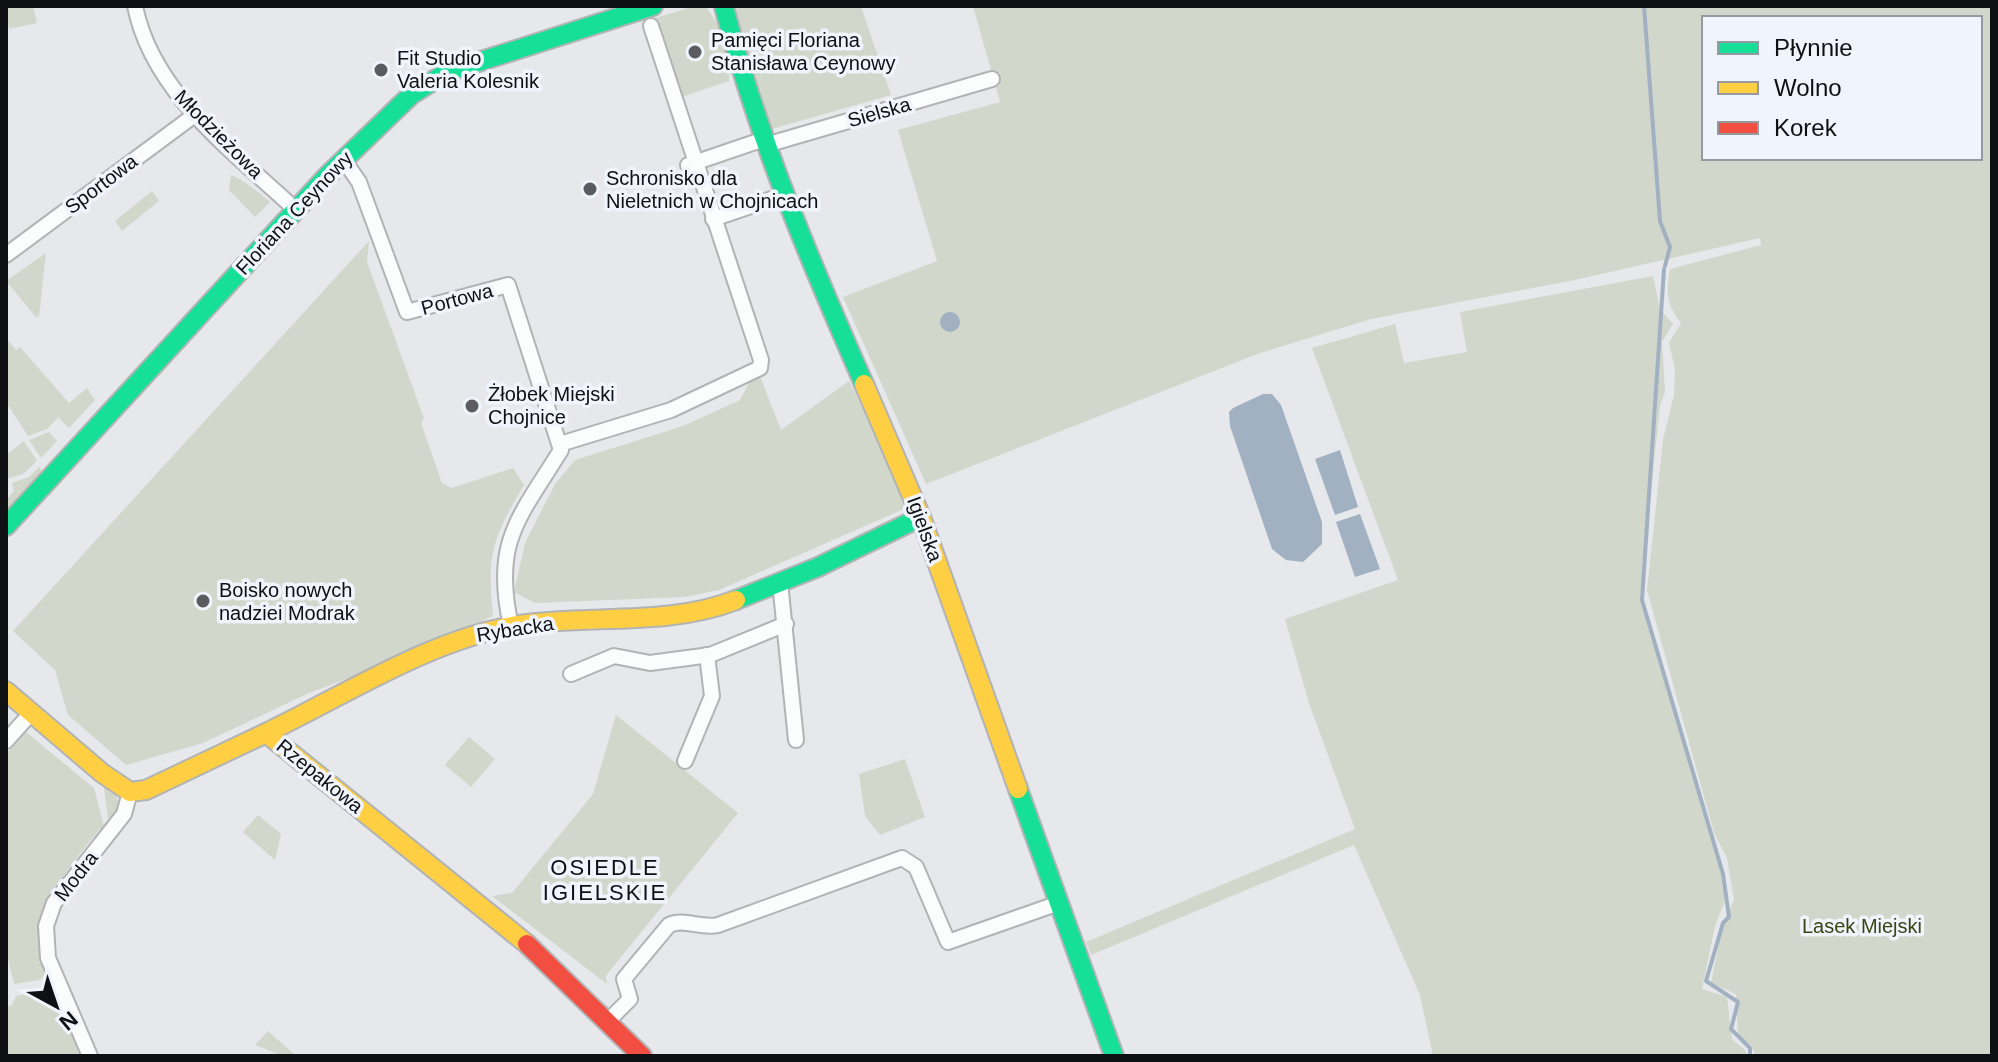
<svg xmlns="http://www.w3.org/2000/svg" width="1998" height="1062" font-family="Arial,sans-serif">
<style>
.green{fill:#d2d7cc;fill-rule:evenodd}
.water{fill:#a1b1c2}
.lines{fill:none;stroke-linecap:round;stroke-linejoin:round}
.stream{stroke:#a1b1c2;stroke-width:4}
.street-casing{stroke:#b1b3b5;stroke-width:18}
.fast-casing{stroke:#b1b3b5;stroke-width:22}
.slow-casing{stroke:#b1b3b5;stroke-width:22}
.jam-casing{stroke:#b1b3b5;stroke-width:22}
.street{stroke:#fbfcfc;stroke-width:14}
.fast{stroke:#16e098;stroke-width:18}
.slow{stroke:#ffcf43;stroke-width:18}
.jam{stroke:#f24e42;stroke-width:18}
.poi-dot{fill:#5a5c5f;stroke:#f0f4fc;stroke-width:3}
.labels{text-anchor:middle;dominant-baseline:central;stroke-width:7;stroke-linejoin:round;paint-order:stroke}
.poi-label{font-size:20px;fill:#0f1013;stroke:#f0f4fc;text-anchor:start}
.street-label{font-size:20px;fill:#0f1013;stroke:#f0f4fc}
.park-label{font-size:20px;fill:#394411;stroke:#f0f4fc}
.neighbourhood-label{font-size:22px;letter-spacing:2px;fill:#0f1013;stroke:#f0f4fc}
</style>
<rect width="100%" height="100%" fill="#e6e8eb"/>
<!-- green -->
<g class="green">
<path d="M6,6h27l4,17 -28,6z"/>
<path d="M695,6h10c16,18 26,52 24,75l-62,21 -25,-80z"/>
<path d="M738,6h123l30,89 -119,34 -37,-117z"/>
<path d="M973,6h1019v1050h-236l-5,-11 -13,-9 -2,-42 -25,-11 12,-60 11,-23 -7,-42 -13,-25 -67,-243 16,-150 11,-45 1,-26 -6,-26 12,-20c-15,-19 -15,-30 -11,-54l91,-24 -1,-7 -185,42 -204,39 -111,34 -334,131 -83,-187 94,-36 -39,-131 102,-28zM1704,18h276v140h-276z"/>
<path d="M231,175c12,5 29,18 39,27l-15,15 -26,-27z"/>
<path d="M152,191l7,10 -37,30 -7,-10z"/>
<path d="M369,241l-2,21 57,156 -3,5 21,60 10,5 61,-20 11,17c-32,54 -37,68 -31,131l-9,4v7l-175,66 -106,50 -77,22 -58,-50 -13,-45 -42,-39z"/>
<path d="M46,253l-7,63 -3,1 -30,-36z"/>
<path d="M1653,276l7,33 13,15 -11,18 3,50 -5,14 -20,191 81,275 4,29 -10,25 -13,63 25,8 5,42 13,11 2,6h-314l-13,-61 -66,-150 -263,110 -5,-13 269,-113 -46,-126 -24,-84 113,-39 -86,-232 83,-24 9,39 63,-11 -7,-40z"/>
<path d="M6,338l10,12 4,-3 49,56 18,-15 8,12 -26,28 -11,-11 -11,12 -19,7 -22,-34z"/>
<path d="M760,376l21,54 68,-49 38,73 19,54 -187,82 -34,7 -150,6 -21,-11 11,-49 30,-59 20,-24 108,-34 57,-26 10,-19z"/>
<path d="M49,432l8,9 -16,17 -12,-18z"/>
<path d="M24,441l13,20 -14,13 -17,5v-24z"/>
<path d="M39,467l5,8 -38,41v-16l8,-9 -2,-8 17,-6z"/>
<path d="M616,715l122,98 -125,154 -7,9 1,8 -115,-88 20,-3 81,-99z"/>
<path d="M26,732l68,56 11,42h-6c-23,29 -59,69 -60,107 0,13 6,25 6,37l-5,6 -26,4 -8,-33v-197z"/>
<path d="M469,737l26,22 -24,28 -26,-22z"/>
<path d="M905,759l20,58 -45,18 -15,-19 -6,-42z"/>
<path d="M103,781l12,10 4,14 -10,21z"/>
<path d="M258,815l23,19 -6,26 -32,-28z"/>
<path d="M42,991h11l5,7 25,58h-77v-49l6,-2 4,-9z"/>
<path d="M268,1031l27,24 1,1h-14l-27,-11z"/>
</g>
<!-- water -->
<g class="water">
<circle cx="950" cy="322" r="10"/>
<path d="M1263,394h9l9,11 41,117v22l-19,18 -17,-2 -14,-11 -42,-123 -1,-14 4,-4z"/>
<path d="M1340,450l18,57 -23,8 -20,-56z"/>
<path d="M1360,514l20,55 -25,8 -19,-55z"/>
</g>
<g class="lines">
<!-- stream -->
<g class="stream">
<path d="M1644,6l16,215 10,26 -5,19"/>
<path d="M1664,269l-22,331 81,274 6,43 -6,6 -17,58 32,21 -7,27 19,19v8"/>
</g>
<defs>
<g id="street">
<path d="M135,6c17,87 100,147 161,204"/>
<path d="M766,145l226,-66"/>
<path d="M343,159l16,23 48,130 101,-27 53,165c-42,68 -69,92 -50,176"/>
<path d="M688,165l76,-26"/>
<path d="M713,219l70,-24"/>
<path d="M6,255l190,-141"/>
<path d="M560,444l111,-34 89,-42 1,-8 -110,-334"/>
<path d="M780,582l16,158"/>
<path d="M571,674l43,-18 36,7 60,-8 76,-31"/>
<path d="M6,741l26,-29"/>
<path d="M685,761l27,-65 -5,-41"/>
<path d="M608,1021l22,-22 -6,-20 45,-54c15,-7 32,4 49,0l184,-67 14,9 32,75 111,-39"/>
<path d="M90,1056l-42,-98 -2,-32 8,-23 70,-89 6,-22"/>
</g>
<g id="fast">
<path d="M724,7c34,131 86,254 140,377"/>
<path d="M6,526l321,-350 84,-81 36,-23 206,-66"/>
<path d="M736,600l82,-33 103,-50"/>
<path d="M1018,789l96,267"/>
</g>
<g id="slow">
<path d="M864,384l57,133 97,272"/>
<path d="M6,691l96,82 28,19 16,-2 120,-57 261,211"/>
<path d="M266,733c79,-38 165,-94 252,-108 72,-11 149,2 218,-25"/>
</g>
<path id="jam" d="M527,944l115,112"/>
</defs>
<!-- street casing -->
<use href="#street" class="street-casing"/>
<!-- fast casing -->
<use href="#fast" class="fast-casing"/>
<!-- slow casing -->
<use href="#slow" class="slow-casing"/>
<!-- jam casing -->
<use href="#jam" class="jam-casing"/>
<!-- street -->
<use href="#street" class="street"/>
<!-- fast -->
<use href="#fast" class="fast"/>
<!-- slow -->
<use href="#slow" class="slow"/>
<!-- jam -->
<use href="#jam" class="jam"/>
</g>
<!-- markers -->
<g class="poi-dot">
<circle cx="695" cy="52" r="8"/>
<circle cx="381" cy="70" r="8"/>
<circle cx="590" cy="189" r="8"/>
<circle cx="472" cy="406" r="8"/>
<circle cx="203" cy="601" r="8"/>
</g>
<g class="labels">
<!-- poi labels -->
<g class="poi-label">
<text x="711" y="40">Pamięci Floriana<tspan x="711" dy="23">Stanisława Ceynowy</tspan></text>
<text x="397" y="58">Fit Studio<tspan x="397" dy="23">Valeria Kolesnik</tspan></text>
<text x="606" y="178">Schronisko dla<tspan x="606" dy="23">Nieletnich w Chojnicach</tspan></text>
<text x="488" y="394">Żłobek Miejski<tspan x="488" dy="23">Chojnice</tspan></text>
<text x="219" y="590">Boisko nowych<tspan x="219" dy="23">nadziei Modrak</tspan></text>
</g>
<!-- street labels -->
<g class="street-label">
<text transform="translate(879 112) rotate(-16)">Sielska</text>
<text transform="translate(219 134) rotate(45)">Młodzieżowa</text>
<text transform="translate(101 184) rotate(-37)">Sportowa</text>
<text transform="translate(294 213) rotate(-47)">Floriana Ceynowy</text>
<text transform="translate(457 299) rotate(-15)">Portowa</text>
<text transform="translate(925 529) rotate(70)">Igielska</text>
<text transform="translate(515 629) rotate(-9)">Rybacka</text>
<text transform="translate(320 776) rotate(39)">Rzepakowa</text>
<text transform="translate(76 876) rotate(-52)">Modra</text>
</g>
<!-- park labels -->
<g class="park-label">
<text x="1862" y="926">Lasek Miejski</text>
</g>
<!-- neighbourhood labels -->
<g class="neighbourhood-label">
<text x="605" y="867">OSIEDLE<tspan x="605" dy="25">IGIELSKIE</tspan></text>
</g>
</g>
<!-- border -->
<rect width="1998" height="1062" fill="none" stroke="#0f1013" stroke-width="16"/>
<!-- legend -->
<rect x="1702" y="16" width="280" height="144" fill="#f0f4fc" stroke="#96999f" stroke-width="2"/>
<rect x="1718" y="42" width="40" height="12" fill="#16e098" stroke="#96999f" stroke-width="2"/>
<text x="1774" y="56" font-size="24" fill="#0f1013">Płynnie</text>
<rect x="1718" y="82" width="40" height="12" fill="#ffcf43" stroke="#96999f" stroke-width="2"/>
<text x="1774" y="96" font-size="24" fill="#0f1013">Wolno</text>
<rect x="1718" y="122" width="40" height="12" fill="#f24e42" stroke="#96999f" stroke-width="2"/>
<text x="1774" y="136" font-size="24" fill="#0f1013">Korek</text>
<!-- north arrow -->
<g transform="translate(56 1006) rotate(140)" stroke="#f0f4fc" stroke-width="6" paint-order="stroke">
<path d="M0-6L14 30L0 20L-14 30Z" fill="#0f1013"/>
<text y="-12" font-size="22" font-weight="bold" text-anchor="middle" fill="#0f1013">N</text>
</g>
</svg>
